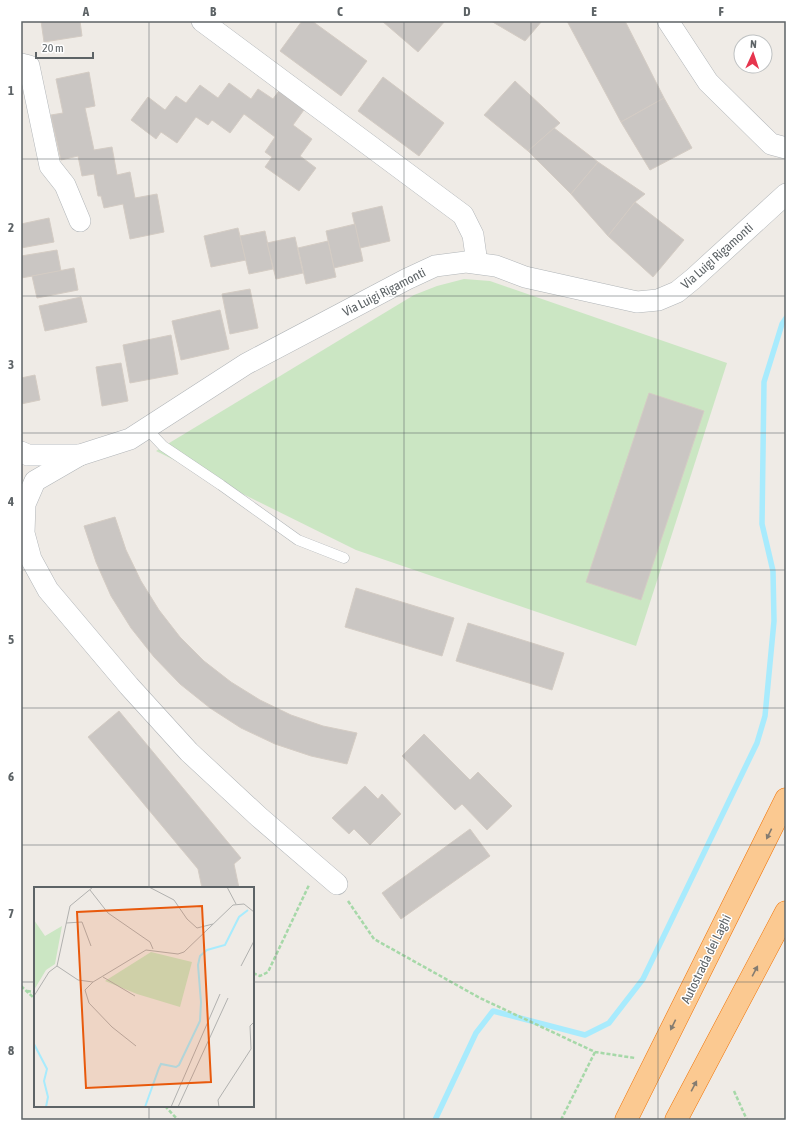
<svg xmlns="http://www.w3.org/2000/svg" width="807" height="1141" font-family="'Asap Condensed',sans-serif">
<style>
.green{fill:#cbe6c3}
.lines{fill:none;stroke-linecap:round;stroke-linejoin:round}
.stream{stroke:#a8ebfd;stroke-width:5.5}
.building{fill:#cac6c3;stroke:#d4ccc4}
.service-casing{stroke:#b1b5b8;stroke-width:11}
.minor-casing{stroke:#b1b5b8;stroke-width:22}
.motorway-casing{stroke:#f17304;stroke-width:23}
.path{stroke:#a6d8a8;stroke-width:2.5;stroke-dasharray:4 2;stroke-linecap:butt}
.service{stroke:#fff;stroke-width:10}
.minor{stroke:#fff;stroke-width:21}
.motorway{stroke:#fbc991;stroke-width:22}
.oneway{fill:#847c71}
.grid{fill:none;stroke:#5d6366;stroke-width:1;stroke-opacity:0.55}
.labels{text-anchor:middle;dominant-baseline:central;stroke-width:3;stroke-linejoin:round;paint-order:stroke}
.street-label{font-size:13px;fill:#5d6366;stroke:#fff}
.inset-river{fill:none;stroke:#a8ebfd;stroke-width:2}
.inset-road{fill:none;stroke:#b1b1af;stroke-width:1}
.view{fill:#e8590c;fill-opacity:0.15;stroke:#e8590c;stroke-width:2}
.inset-edge{fill:none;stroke:#5d6366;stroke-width:2}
.neatline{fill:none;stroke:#5d6366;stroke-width:1.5}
.grid-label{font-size:13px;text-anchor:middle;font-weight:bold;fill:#5d6366}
</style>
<rect width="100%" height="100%" fill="#efebe6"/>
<!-- green -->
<path class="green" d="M464,279l26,2 237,82 -91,283 -280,-96 -200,-99 258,-156 23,-9z"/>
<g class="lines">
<!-- stream -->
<path class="stream" d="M435,1120l41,-87 17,-22 92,24 24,-12 34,-44 114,-236 8,-27 9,-95 -1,-50 -11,-47 2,-142 18,-58 4,-6"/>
</g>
<!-- building -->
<g class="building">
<path d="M41,21h39l2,15 -38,6z"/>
<path d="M302,21h10l55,40 -26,35 -61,-45z"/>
<path d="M382,21h63l-27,31z"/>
<path d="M491,21h51l-17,20z"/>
<path d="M567,21h58l39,77 -43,24z"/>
<path d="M89,72l6,34 -10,2 9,42 18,-3 5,28 13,-3 5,26 22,-4 7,38 -34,7 -7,-35 -19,4 -3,-12h-3l-4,-22 -12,2 -4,-20 -17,4 -10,-45 12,-2 -7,-34z"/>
<path d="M383,77l61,46 -25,33 -61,-45z"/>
<path d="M515,81l45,42 -32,28 -44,-36z"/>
<path d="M229,83l22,16 7,-10 15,10 8,-11 25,19 -13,18 19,14 -12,17 16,12 -17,23 -34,-24 7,-10 -7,-5 10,-15 -31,-23 -14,19 -18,-13 -4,5 -12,-8 -19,26 -16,-11 -5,7 -25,-19 17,-23 17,13 11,-14 10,7 14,-18 18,13z"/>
<path d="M664,98l28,50 -42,22 -29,-48z"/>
<path d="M554,128l44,34 -27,32 -43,-43z"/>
<path d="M598,162l47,32 -10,8 -27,34 -37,-42z"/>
<path d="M635,202l49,38 -31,37 -45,-41z"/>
<path d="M382,206l8,35 -30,7 -8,-35z"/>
<path d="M49,218l5,24 -33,6v-24z"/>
<path d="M355,224l8,37 -29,7 -8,-37z"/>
<path d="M238,228l8,32 -35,7 -7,-31z"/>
<path d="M265,231l8,38 -24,5 -9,-38z"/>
<path d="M295,237l8,36 -27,6 -9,-36z"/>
<path d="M328,241l8,36 -30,7 -8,-36z"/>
<path d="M57,250l4,21 -40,7v-22z"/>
<path d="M74,268l4,22 -41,8 -5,-22z"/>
<path d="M250,289l8,39 -28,6 -8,-40z"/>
<path d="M81,297l6,25 -42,9 -6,-25z"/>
<path d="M220,310l9,39 -48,11 -9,-39z"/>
<path d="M171,335l7,39 -48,9 -7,-38z"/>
<path d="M121,363l7,38 -26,5 -6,-39z"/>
<path d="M35,375l5,25 -19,4v-26z"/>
<path d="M649,393l55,18 -63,189 -55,-18z"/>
<path d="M115,517l11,33 15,31 18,29 21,27 24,24 27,21 29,18 31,15 32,11 34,7 -10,31 -36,-8 -36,-12 -34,-16 -31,-20 -30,-24 -26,-27 -23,-29 -20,-32 -15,-34 -12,-36z"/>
<path d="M356,588l98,30 -12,38 -97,-29z"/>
<path d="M468,623l96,30 -12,37 -96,-29z"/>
<path d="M119,711l122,147 -7,6 5,24h-37l-4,-19 -110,-132z"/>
<path d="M424,734l46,46 8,-8 34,34 -25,24 -25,-26 -7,6 -53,-54z"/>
<path d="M365,786l13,13 4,-5 19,20 -31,31 -16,-16 -5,5 -17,-16z"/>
<path d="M470,829l20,27 -89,63 -19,-26z"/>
</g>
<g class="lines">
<defs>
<path id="service" d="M146,428l17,18 58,39 77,55 46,18"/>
<g id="minor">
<path d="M202,21l261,194 10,20 4,28"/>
<path d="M668,21l40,61 63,62 15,4"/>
<path d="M21,64l8,2 21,100 15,19 15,36"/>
<path d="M21,452l7,3h52l50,-16 116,-75 161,-85 28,-13 31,-4 30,4 29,11 112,25 21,-2 19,-8 16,-13 93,-85"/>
<path d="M80,455l-45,26 -10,23 -1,29 7,26 17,31 81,96 60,66 70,65 78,67"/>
</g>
<g id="motorway">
<path d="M626,1120l160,-321"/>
<path d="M676,1120l110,-208"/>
</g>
</defs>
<!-- service casing -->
<use href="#service" class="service-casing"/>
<!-- minor casing -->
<use href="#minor" class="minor-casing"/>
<!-- motorway casing -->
<use href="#motorway" class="motorway-casing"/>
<!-- path -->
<g class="path">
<path d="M348,901l26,38 106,59 115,54 40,6"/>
<path d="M253,973l7,3 8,-4 41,-87"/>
<path d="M21,986l14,13"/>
<path d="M27,991l8,1"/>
<path d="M734,1091l13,29"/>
<path d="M165,1106l13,14"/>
<path d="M561,1120l34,-68"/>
</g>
<!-- service -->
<use href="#service" class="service"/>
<!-- minor -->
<use href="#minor" class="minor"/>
<!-- motorway -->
<use href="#motorway" class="motorway"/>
</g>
<!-- one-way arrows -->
<defs><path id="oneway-solid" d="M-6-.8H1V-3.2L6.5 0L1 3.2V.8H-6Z"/></defs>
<g class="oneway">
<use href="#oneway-solid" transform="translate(769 834) rotate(116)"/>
<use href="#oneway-solid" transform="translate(755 971) rotate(-62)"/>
<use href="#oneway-solid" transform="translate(673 1025) rotate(116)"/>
<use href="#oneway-solid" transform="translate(694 1086) rotate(-62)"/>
</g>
<!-- grid -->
<path class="grid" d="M149,21v867M276,21v1099M404,21v1099M531,21v1099M658,21v1099M21,159h765M21,296h765M21,433h765M21,570h765M21,708h765M21,845h765M21,982h14M253,982h533M149,1106v14"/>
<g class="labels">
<!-- street labels -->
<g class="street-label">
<text transform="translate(717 256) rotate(-42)">Via Luigi Rigamonti</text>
<text transform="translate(384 292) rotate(-27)">Via Luigi Rigamonti</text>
<text transform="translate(706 959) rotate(-64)">Autostrada dei Laghi</text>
</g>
</g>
<!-- overview -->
<g transform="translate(34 887)">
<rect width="220" height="220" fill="#efebe6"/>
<path d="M0,33l11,16 17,-10 -7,38 -9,6 -12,20zM117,65l41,10 -12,45 -43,-13 -32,-13z" fill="#cbe6c3"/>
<path class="inset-river" d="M0,157l13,25 -3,12 4,16 -2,10M111,220l14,-39 2,-4 15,3 3,-2 21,-44 1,-19 -3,-37 2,-9 7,-6 18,-5 14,-28 9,-7"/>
<path class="inset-road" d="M115,0l25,13 13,19 10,9 16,-4M193,0l9,17M56,3l18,23 42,29 3,7M32,36l16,-1 9,24M23,79l21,14 15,2 53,-32 32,4 6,-2 49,-47 11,-1 10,8M23,79l13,-60 23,-19M207,79l13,-25M69,90l32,19M59,95l-8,8 4,13 23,24 24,19M0,109l15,-24 8,-6M137,220l49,-113M144,220l50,-109M185,220l-1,-7 33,-51 -1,-23 4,-4"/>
<path class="view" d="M168,19l9,176 -125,6 -9,-176z"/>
<rect width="220" height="220" class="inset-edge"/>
</g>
<!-- border -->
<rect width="807" height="1141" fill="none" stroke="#ffffff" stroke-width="44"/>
<!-- north arrow -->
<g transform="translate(753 54) rotate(3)"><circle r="19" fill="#ffffff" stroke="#bec1c2"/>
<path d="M0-3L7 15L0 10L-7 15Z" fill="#e6354e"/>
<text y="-6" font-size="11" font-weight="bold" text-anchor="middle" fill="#5d6366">N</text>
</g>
<!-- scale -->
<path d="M36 52v6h57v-6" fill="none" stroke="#5d6366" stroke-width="2"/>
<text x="42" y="52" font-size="12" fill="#5d6366" stroke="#ffffff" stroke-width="3" paint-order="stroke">20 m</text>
<rect x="22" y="22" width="763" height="1097" class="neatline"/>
<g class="grid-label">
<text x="86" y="16">A</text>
<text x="213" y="16">B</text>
<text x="340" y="16">C</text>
<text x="467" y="16">D</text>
<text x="594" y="16">E</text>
<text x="721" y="16">F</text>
<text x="11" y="95">1</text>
<text x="11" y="232">2</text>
<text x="11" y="369">3</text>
<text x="11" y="506">4</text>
<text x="11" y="644">5</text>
<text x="11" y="781">6</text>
<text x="11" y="918">7</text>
<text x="11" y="1055">8</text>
</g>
</svg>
